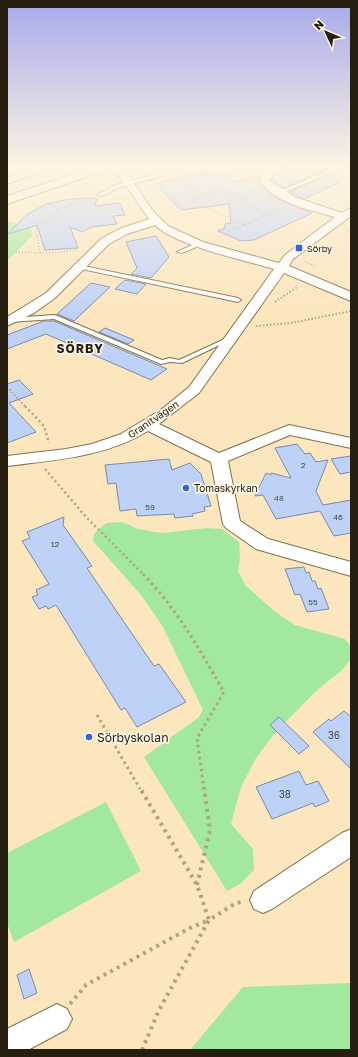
<svg xmlns="http://www.w3.org/2000/svg" width="358" height="1057" font-family="'Golos Text',sans-serif">
<style>
.green{fill:#a2e99d}
.building{fill:#bed2f8;stroke:#788aad}
.lines{fill:none;stroke-linecap:round;stroke-linejoin:round}
.service-casing{stroke:#83704c;stroke-width:2}
.minor-casing{stroke:#83704c;stroke-width:2}
.secondary-casing{stroke:#83704c;stroke-width:2}
.path-far4{stroke:#b2a282;stroke-width:1.5;stroke-dasharray:1 2;stroke-linecap:butt}
.path-far3{stroke:#b2a282;stroke-width:2;stroke-dasharray:1.5 2;stroke-linecap:butt}
.path-far2{stroke:#b2a282;stroke-width:2.5;stroke-dasharray:2 3;stroke-linecap:butt}
.path-far1{stroke:#b2a282;stroke-width:3;stroke-dasharray:2.5 3.5;stroke-linecap:butt}
.path{stroke:#b2a282;stroke-width:4;stroke-dasharray:3 4.5;stroke-linecap:butt}
.service{fill:#fff;fill-rule:evenodd}
.minor{fill:#fff;fill-rule:evenodd}
.secondary{fill:#fcf2dd;fill-rule:evenodd}
.poi-dot{fill:#3366d5;stroke:#fdf5e5;stroke-width:1.5}
.labels{text-anchor:middle;dominant-baseline:central;stroke-width:3.5;stroke-linejoin:round;paint-order:stroke}
.number-label{font-size:8px;fill:#4c4c4a}
.far-poi-label{font-size:9px;fill:#261f10;stroke:#fdf5e5;text-anchor:start}
.street-label{font-size:10px;fill:#261f10;stroke:#fdf5e5}
.poi-label{font-size:10px;fill:#261f10;stroke:#fdf5e5;text-anchor:start}
.near-number-label{font-size:10px;fill:#4c4c4a}
.far-district-label{font-size:12px;font-weight:bold;letter-spacing:1px;fill:#261f10;stroke:#fdf5e5}
.near-poi-label{font-size:12px;fill:#261f10;stroke:#fdf5e5;text-anchor:start}
</style>
<rect width="100%" height="100%" fill="#fbe6be"/>
<!-- green -->
<g class="green">
<path d="M7,220c7,6 16,3 24,7l1,9 -25,25z"/>
<path d="M122,522l16,7 24,4 45,-5 15,1 17,13 1,16 -2,13 7,14 29,26 21,14 50,14 6,8v11l-7,10 -30,25 -40,41 -18,24 -15,29 -10,37 22,25 1,21 -14,14 -13,7 -83,-134 55,-40 4,-7 -40,-83 -21,-31 -49,-55 1,-7 12,-11z"/>
<path d="M106,802l35,69 -127,71 -7,-19v-70z"/>
<path d="M351,983v67h-161l53,-63z"/>
</g>
<!-- building -->
<g class="building">
<path d="M200,166h21l14,16 24,-5v6l15,14 38,16 -58,27 -13,1 -23,-10 7,-3v-4l6,-1 -2,-19 -48,6 -22,-23 3,-1 -2,-4 26,-4 -2,-5 21,-1z"/>
<path d="M295,166h27l4,4 -42,18 -12,-8 3,-7 7,-2 -4,-3z"/>
<path d="M330,174l10,8 -36,17 -14,-7z"/>
<path d="M97,198l-2,8 25,-3 5,12 -12,1 4,8 -26,3 -9,5 -12,-5 8,21 -33,2 -8,-25 -29,9 18,-19 20,-11 24,-5z"/>
<path d="M156,236l13,21 -18,21 -20,-4 6,-6 -11,-26z"/>
<path d="M125,280l21,4 -9,10 -22,-5z"/>
<path d="M91,283l19,4 -36,34 -17,-7z"/>
<path d="M44,321h10l113,48 -16,11 -105,-46 -39,15v-14z"/>
<path d="M105,328l29,12 -6,4 -29,-12z"/>
<path d="M19,380l14,14 -24,9 27,29 -29,11v-59z"/>
<path d="M297,444l8,10 5,-1 6,9 12,-2 -12,31 7,14 28,-5v33l-17,3 -14,-25 -44,8 -13,-24 -8,1 11,-23 5,2v-2l20,5 -16,-30z"/>
<path d="M351,456v16l-11,2 -9,-15z"/>
<path d="M169,459l3,11 18,-7 11,11 10,32 -7,1 1,4 -13,3 1,2 -18,2 -1,-4 -37,2 -1,-7 -16,2 -4,-28 -8,1 -3,-19z"/>
<path d="M64,517l-1,8 29,41 -5,2 67,98 5,-2 27,38 -49,25 -12,-19 -4,2 -65,-105 -8,4 -2,-3 -7,3 -7,-12 6,-2 -2,-5 13,-6 -27,-43 8,-3 -3,-6z"/>
<path d="M304,567l2,6 3,-1 3,9h3l3,8 3,-1 8,21 -22,3 -7,-18 -5,1 -10,-26z"/>
<path d="M344,711l7,6v52l-38,-37 16,-13 2,2z"/>
<path d="M279,717l30,29 -10,8 -29,-29z"/>
<path d="M299,771l7,14 12,-4 11,20 -14,6 -2,-4 -41,16 -16,-32z"/>
<path d="M29,969l8,24 -13,6 -7,-24z"/>
</g>
<g class="lines">
<defs>
<g id="service">
<path d="M167,166h4l-3,7 -6,3 -42,11 -18,9 -5,-1 19,-10 42,-11 6,-3z"/>
<path d="M338,166h6l-63,28 -5,-1z"/>
<path d="M199,242l3,2 -1,1 -19,8 -5,-1z"/>
<path d="M79,265l159,33 3,2 -3,2 -161,-34v-2z"/>
<path d="M55,315l107,45 8,-2 9,2 50,-23 2,-1 3,2 -52,25 -12,-1 -9,2 -107,-45 -44,3 -3,-2 3,-2z"/>
</g>
<g id="minor">
<path d="M40,166h14l-47,18v-6z"/>
<path d="M107,166h11l9,7 25,37 16,16 35,16 76,21 6,-8 50,-38c-25,-7 -59,-14 -75,-35l1,-6 6,-10h10l-7,15 25,16 47,16 9,-5v8l-58,43 -4,7 62,26v9l-67,-28 -85,120 -40,31 60,29 70,-28 62,13v10l-61,-13 -62,26 12,60 28,18 83,23v14l-95,-27 -30,-21 -3,-4 -12,-62 -63,-31c-42,26 -93,29 -141,35v-10l59,-7 26,-5 29,-10 41,-25 27,-22 85,-118c-30,-9 -98,-23 -119,-44l-28,9 -18,10 -54,54 -21,15 -27,13v-9l39,-24 55,-54 18,-10 30,-10 -29,-42z"/>
<path d="M351,829v28l-79,52 -9,4 -9,-4 -4,-9 4,-9 88,-58z"/>
<path d="M57,1004l10,5 5,10 -5,10 -39,21h-21v-21z"/>
</g>
<path id="secondary" d="M98,166h17l-2,2 -106,36v-8z"/>
</defs>
<!-- service casing -->
<use href="#service" class="service-casing"/>
<!-- minor casing -->
<use href="#minor" class="minor-casing"/>
<!-- secondary casing -->
<use href="#secondary" class="secondary-casing"/>
<!-- path-far4 -->
<g class="path-far4">
<path d="M227,166l4,4"/>
<path d="M202,194l-24,-18 46,-2 7,-4 26,-1"/>
<path d="M115,198l12,2"/>
<path d="M58,209l17,-5 20,-2"/>
<path d="M245,225l-55,-25c37,-18 44,-5 75,14"/>
<path d="M346,230l5,2"/>
<path d="M218,237l62,-29"/>
<path d="M7,252l42,1 29,-3"/>
<path d="M40,253l-5,-29 15,-2 8,-13 -12,-7"/>
<path d="M305,262l10,4"/>
</g>
<!-- path-far3 -->
<g class="path-far3">
<path d="M275,302l22,-15"/>
<path d="M256,326l35,-3 60,-12"/>
<path d="M7,387l19,20"/>
</g>
<!-- path-far2 -->
<g class="path-far2">
<path d="M25,406l19,20 5,17"/>
<path d="M45,469l41,48 58,58"/>
</g>
<!-- path-far1 -->
<g class="path-far1">
<path d="M143,574c35,36 56,75 81,118l-27,46 7,51"/>
<path d="M97,715l43,74"/>
</g>
<!-- path -->
<g class="path">
<path d="M197,885l13,-55 -6,-42"/>
<path d="M70,1004l16,-19 104,-57 19,-8 -12,-35 -57,-97"/>
<path d="M142,1050l17,-40 50,-90 27,-17 7,-1"/>
</g>
<!-- service -->
<use href="#service" class="service"/>
<!-- minor -->
<use href="#minor" class="minor"/>
<!-- secondary -->
<use href="#secondary" class="secondary"/>
</g>
<!-- sky -->
<linearGradient id="sky" x2="0" y2="1"><stop stop-color="#a6aaea"/><stop offset="0.53" stop-color="#fdf4e2"/><stop offset="1" stop-color="#fdf4e2" stop-opacity="0"/></linearGradient>
<rect width="358" height="314" fill="url(#sky)"/>
<!-- markers -->
<g class="poi-dot">
<rect x="295" y="244" width="8" height="8" rx="2"/>
<circle cx="186" cy="488" r="4"/>
<circle cx="89" cy="737" r="4"/>
</g>
<g class="labels">
<!-- number labels -->
<g class="number-label">
<text x="303" y="465">2</text>
<text x="279" y="498">48</text>
<text x="150" y="507">59</text>
<text x="338" y="517">46</text>
<text x="55" y="544">12</text>
<text x="313" y="602">55</text>
</g>
<!-- far-poi labels -->
<g class="far-poi-label">
<text x="307" y="248">Sörby</text>
</g>
<!-- street labels -->
<g class="street-label">
<text transform="translate(153 419) rotate(-34)">Granitvägen</text>
</g>
<!-- poi labels -->
<g class="poi-label">
<text x="194" y="488">Tomaskyrkan</text>
</g>
<!-- near-number labels -->
<g class="near-number-label">
<text x="334" y="735">36</text>
<text x="285" y="794">38</text>
</g>
<!-- far-district labels -->
<g class="far-district-label">
<text x="80" y="348">SÖRBY</text>
</g>
<!-- near-poi labels -->
<g class="near-poi-label">
<text x="97" y="737">Sörbyskolan</text>
</g>
</g>
<!-- border -->
<rect width="358" height="1057" fill="none" stroke="#261f10" stroke-width="16"/>
<!-- north arrow -->
<g transform="translate(326 32) rotate(314)" stroke="#fdf5e5" stroke-width="3" paint-order="stroke">
<path d="M0-3L7 15L0 10L-7 15Z" fill="#261f10"/>
<text y="-6" font-size="11" font-weight="bold" text-anchor="middle" fill="#261f10">N</text>
</g>
</svg>
